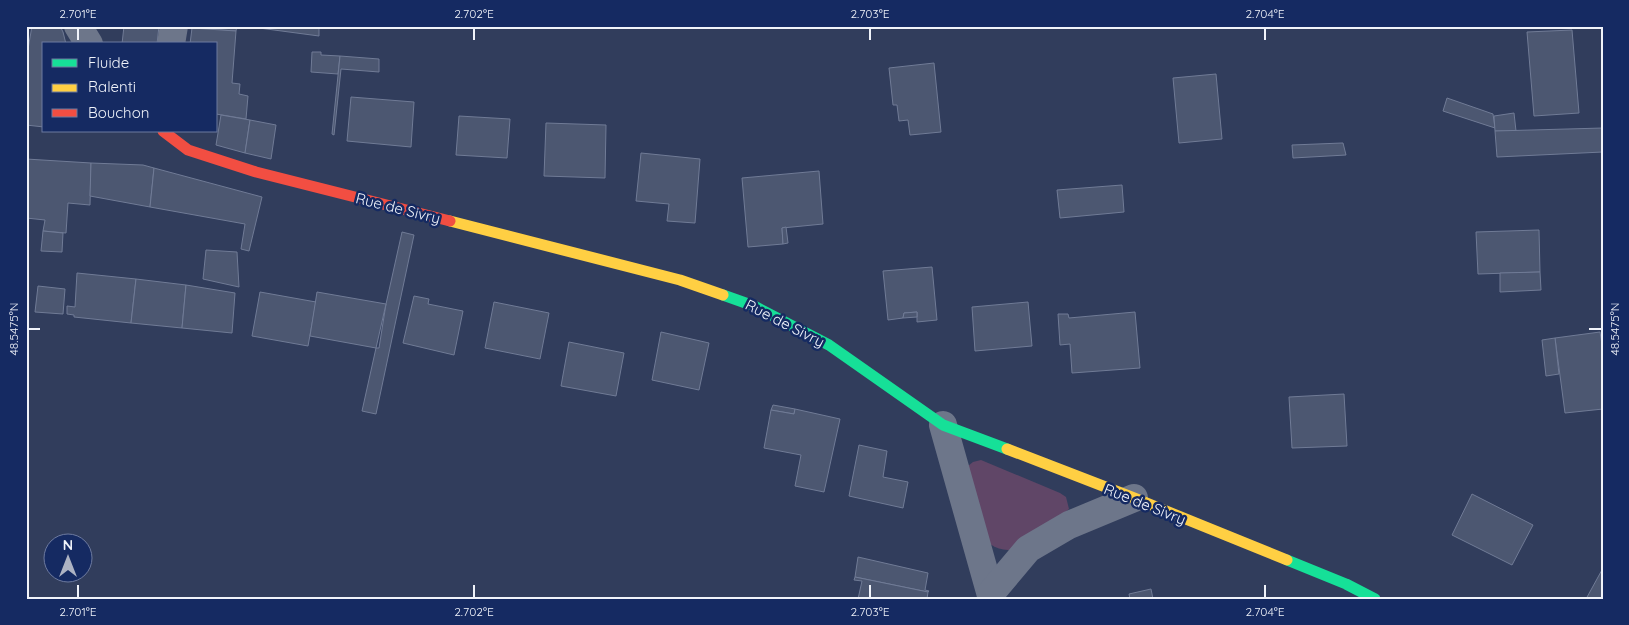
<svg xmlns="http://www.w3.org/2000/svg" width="1629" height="625" font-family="Quicksand,sans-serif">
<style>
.green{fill:#604667}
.building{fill:#4c5771;stroke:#707b96}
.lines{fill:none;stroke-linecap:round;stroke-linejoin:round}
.street{stroke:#6d768a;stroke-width:28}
.fast{stroke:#16e098;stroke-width:11}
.slow{stroke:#ffcf43;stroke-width:11}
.jam{stroke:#f24e42;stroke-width:11}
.ticks{fill:none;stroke:#f0f3fa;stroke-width:2}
.labels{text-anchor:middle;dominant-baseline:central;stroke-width:5;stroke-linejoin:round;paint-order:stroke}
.street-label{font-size:15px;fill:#f0f3fa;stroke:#152a62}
.neatline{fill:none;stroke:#f0f3fa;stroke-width:2}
.ticks-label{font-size:12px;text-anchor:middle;fill:#f0f3fa}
</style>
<rect width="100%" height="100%" fill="#313d5c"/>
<!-- green -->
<path class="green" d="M981,460l79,33 6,4 3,12 -48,39c-12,3 -21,3 -31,-4l-22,-78 5,-4z"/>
<!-- building -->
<g class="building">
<path d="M32,26h28l3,6 3,12h-22v83l-18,-2v-64z"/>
<path d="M124,26h35l-2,18h-35z"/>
<path d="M192,26h45l-1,5 -44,-3z"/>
<path d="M244,26h75v10z"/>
<path d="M192,28l44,3 -4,52 8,1 -1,10 9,2 -2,23 -30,-5v-70h-26z"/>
<path d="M1572,30l7,83 -45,3 -7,-84z"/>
<path d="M312,52h9v3l19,1 -2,18 -27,-2z"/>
<path d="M340,56l39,3v13l-38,-3 -7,66 -2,-1z"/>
<path d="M934,63l7,69 -31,3 -2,-15 -9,1 -2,-16h-4l-4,-37z"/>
<path d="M1216,74l6,65 -43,4 -6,-65z"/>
<path d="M351,97l63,5 -3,45 -64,-6z"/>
<path d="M1447,98l46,16 2,14 -52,-17z"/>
<path d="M1514,113l2,18h-21l-1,-15z"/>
<path d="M221,115l29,5 -5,33 -29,-8z"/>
<path d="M459,116l51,3 -3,39 -51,-3z"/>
<path d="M250,120l26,5 -5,34 -26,-6z"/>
<path d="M546,123l60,2 -1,53 -61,-2z"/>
<path d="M1603,128v24l-106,5 -2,-26z"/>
<path d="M1342,143h1l3,12 -53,3 -1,-13z"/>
<path d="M641,153l59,6 -5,64 -28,-2 2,-17 -33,-3z"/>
<path d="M26,159l65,4 -1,42 -22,-2 -2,30 -23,-2 2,-11 -19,-2z"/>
<path d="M91,163l52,2 11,3 -4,39 -60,-11z"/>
<path d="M154,168l108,29 -13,54 -8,-2 4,-25 -95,-17z"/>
<path d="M819,171l4,53 -41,4 1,16 -35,3 -6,-69z"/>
<path d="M1122,185l2,27 -64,6 -3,-28z"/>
<path d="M786,227l2,16 -5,1 -1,-16z"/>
<path d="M1539,230l1,42 -62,2 -2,-42z"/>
<path d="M43,231l20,2 -1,19 -21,-1z"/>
<path d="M402,232l12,3 -38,179 -14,-3 14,-63h3l7,-44z"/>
<path d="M206,250l31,2 2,35 -36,-8z"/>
<path d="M932,267l5,53 -20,2v-10l-13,1 -1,5 -15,2 -5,-49z"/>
<path d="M1540,272l1,18 -41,2v-19z"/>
<path d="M77,273l59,6 -5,44 -57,-6v-2l-7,-1v-8l8,1z"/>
<path d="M136,279l50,6 -4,43 -51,-5z"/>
<path d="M186,285l49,8 -3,40 -50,-5z"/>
<path d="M38,286l27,3 -2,25 -28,-2z"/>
<path d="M260,292l56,10 -8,44 -56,-10z"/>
<path d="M317,292l69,12 -10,44 -66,-12z"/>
<path d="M414,296l15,3 -1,5 35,7 -9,44 -51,-12z"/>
<path d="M494,302l55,11 -9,46 -55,-11z"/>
<path d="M1028,302l4,44 -57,5 -3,-44z"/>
<path d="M917,312v5l-14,1 1,-5z"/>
<path d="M1135,312l5,56 -68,5 -2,-29 -10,1 -2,-31h10l1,4z"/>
<path d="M661,332l48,11 -10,47 -47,-10z"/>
<path d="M1600,332l3,19v58l-38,4 -10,-75z"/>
<path d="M1555,338l4,36 -13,2 -4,-36z"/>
<path d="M569,342l55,11 -8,43 -55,-10z"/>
<path d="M1344,394l3,52 -55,2 -3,-51z"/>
<path d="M773,405l22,4 -1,5 -23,-4z"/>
<path d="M795,409l45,10 -16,73 -29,-6 6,-31 -37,-7 7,-38 23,4z"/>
<path d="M859,445l28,6 -4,26 25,5 -5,26 -54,-12z"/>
<path d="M1472,494l61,31 -21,40 -60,-30z"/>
<path d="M858,557l70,16 -3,17 4,1 -1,1 -73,-15z"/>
<path d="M1603,568v31h-17z"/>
<path d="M855,577l73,15 -1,7h-69l4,-18 -8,-1z"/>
<path d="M1151,589l2,10h-23l-1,-5z"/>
</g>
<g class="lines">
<!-- street -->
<g class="street">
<path d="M78,26l11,18"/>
<path d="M171,44l3,-18"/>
<path d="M943,425l49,174"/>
<path d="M991,593l37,-44 41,-24 65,-27"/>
</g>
<!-- fast -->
<g class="fast">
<path d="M723,295l31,11 75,39 114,80 64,24"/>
<path d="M1287,560l59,24 29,15"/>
</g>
<!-- slow -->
<g class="slow">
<path d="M450,221l230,59 43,15"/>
<path d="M1007,449l127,49 153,62"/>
</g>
<!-- jam -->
<path class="jam" d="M163,131l25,19 68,22 194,49"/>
</g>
<!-- ticks -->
<path class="ticks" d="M78,28v12M474,28v12M870,28v12M1265,28v12M28,329h12M1589,329h13M78,585v13M474,585v13M870,585v13M1265,585v13"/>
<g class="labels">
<!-- street labels -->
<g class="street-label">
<text transform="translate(398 208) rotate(14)">Rue de Sivry</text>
<text transform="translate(785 323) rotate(27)">Rue de Sivry</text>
<text transform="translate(1145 504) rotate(22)">Rue de Sivry</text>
</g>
</g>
<!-- border -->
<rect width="1629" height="625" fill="none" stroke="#152a62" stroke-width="55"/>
<!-- legend -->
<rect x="42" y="42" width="175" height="90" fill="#152a62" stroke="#6d7a9f"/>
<rect x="52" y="59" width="25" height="8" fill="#16e098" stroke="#6d7a9f"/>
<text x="88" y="68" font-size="15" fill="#f0f3fa">Fluide</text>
<rect x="52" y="84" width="25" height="8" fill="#ffcf43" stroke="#6d7a9f"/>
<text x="88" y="92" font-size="15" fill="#f0f3fa">Ralenti</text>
<rect x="52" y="109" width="25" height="8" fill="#f24e42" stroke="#6d7a9f"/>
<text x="88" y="118" font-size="15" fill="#f0f3fa">Bouchon</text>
<!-- north arrow -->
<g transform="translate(68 558)"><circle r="24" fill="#152a62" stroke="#6d7a9f"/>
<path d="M0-4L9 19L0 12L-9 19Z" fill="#adb3c3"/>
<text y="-8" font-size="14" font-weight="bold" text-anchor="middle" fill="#f0f3fa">N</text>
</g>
<rect x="28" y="28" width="1574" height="570" class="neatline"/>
<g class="ticks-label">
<text x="78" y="18">2.701°E</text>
<text x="474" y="18">2.702°E</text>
<text x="870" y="18">2.703°E</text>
<text x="1265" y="18">2.704°E</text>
<text transform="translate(14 329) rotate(-90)" y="4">48.5475°N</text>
<text transform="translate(1615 329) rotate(-90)" y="4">48.5475°N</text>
<text x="78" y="616">2.701°E</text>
<text x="474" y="616">2.702°E</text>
<text x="870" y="616">2.703°E</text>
<text x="1265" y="616">2.704°E</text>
</g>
</svg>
